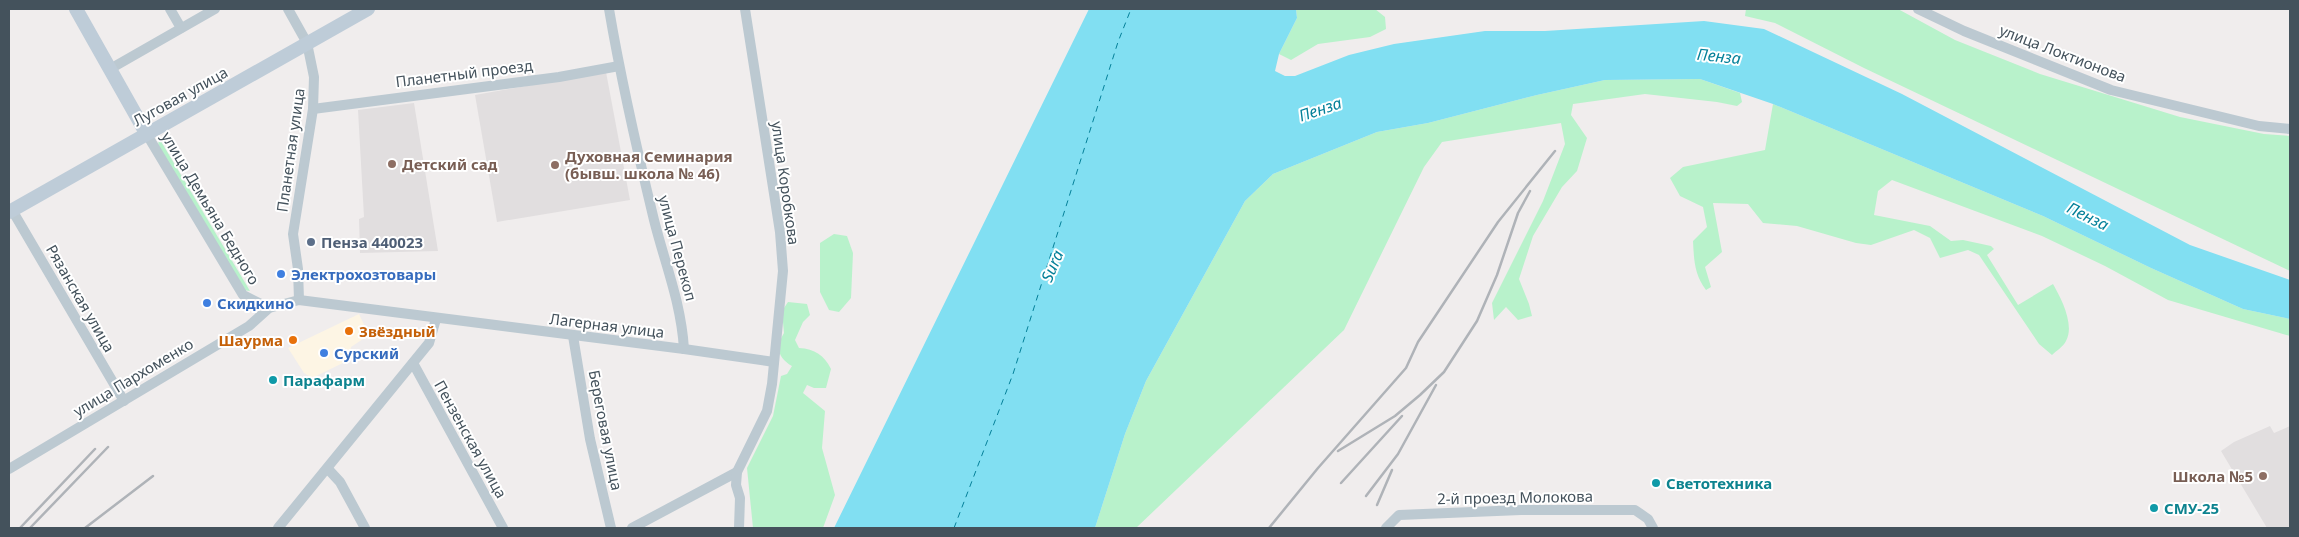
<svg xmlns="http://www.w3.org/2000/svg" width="2299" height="537" font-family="'Noto Sans',sans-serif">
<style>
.commercial{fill:#fdf5e4}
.education{fill:#e1dedf}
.green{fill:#b8f2cb}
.water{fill:#81dff2}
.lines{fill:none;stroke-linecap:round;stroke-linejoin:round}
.ferry{stroke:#048099;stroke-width:1;stroke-dasharray:6 5;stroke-linecap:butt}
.street{stroke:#bcc9d1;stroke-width:10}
.secondary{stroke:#beccd8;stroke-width:14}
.rail{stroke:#afb3b8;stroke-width:2.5}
.education-dot{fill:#8d6e63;stroke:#fff;stroke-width:2}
.service-dot{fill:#5c6f8a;stroke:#fff;stroke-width:2}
.shop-dot{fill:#3f7fe0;stroke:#fff;stroke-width:2}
.food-dot{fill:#e8710a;stroke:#fff;stroke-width:2}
.culture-dot{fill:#0f9aa8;stroke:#fff;stroke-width:2}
.labels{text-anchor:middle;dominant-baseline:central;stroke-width:4;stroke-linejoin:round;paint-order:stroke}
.street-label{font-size:15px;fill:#44525c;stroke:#fff}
.education-label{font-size:15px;font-weight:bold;fill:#785e54;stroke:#fff;text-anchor:start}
.service-label{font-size:15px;font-weight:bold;fill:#4e5e75;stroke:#fff;text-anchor:start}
.shop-label{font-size:15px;font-weight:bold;fill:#366cbe;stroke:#fff;text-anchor:start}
.food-label{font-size:15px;font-weight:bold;fill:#c56008;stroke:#fff;text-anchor:start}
.culture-label{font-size:15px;font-weight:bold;fill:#0d838f;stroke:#fff;text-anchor:start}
.water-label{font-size:16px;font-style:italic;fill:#048099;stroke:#fff}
</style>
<rect width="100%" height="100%" fill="#f0eded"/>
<!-- commercial -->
<path class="commercial" d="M359,314l10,21 -18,12 -2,13 -37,18 -8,-5 -16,-25z"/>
<!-- education -->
<g class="education">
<path d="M606,72l24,128 -133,22 -22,-127z"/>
<path d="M414,103l24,148 -78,2 -1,-34 5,-2 -6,-107z"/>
<path d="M2270,426l4,7 16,-7v102h-23l-46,-77 13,-9z"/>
</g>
<!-- green -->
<g class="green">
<path d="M1296,9h79l10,8 1,12 -16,8 -52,7 -27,16 -12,-6 18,-36z"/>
<path d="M1746,9h152l57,31 85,34 140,43 84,17 26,2v135l-426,-203 -89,-45 -30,-7z"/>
<path d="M1700,79l40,14 2,9 -5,4 -20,-4 -72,-8 -72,10 -2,11 16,23 -10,33 -15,16 -29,49 -14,43 10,25 3,12 -14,4 -12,-13 -12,13 -2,-17 51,-102 22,-57 -4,-21 -119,19 -18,25 -80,163 -208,198h-41l30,-94 21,-53 99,-180 28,-27 104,-42 51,-9 109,-28 68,-15z"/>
<path d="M1773,104l270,112 108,52 92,41 47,10v17l-122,-36 -63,-34 -63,-30 -150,-56 -14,11 -4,24 56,11 21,15 12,-1 28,6 3,3 -7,6 31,50 35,-21c8,14 22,41 13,57 -2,5 -10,10 -14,14l-13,-11 -60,-89 -11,-5 -28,8 -10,-20 -16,-8 -43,15 -15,-2 -59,-17 -34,-3 -15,-19 -35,-1 9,49 -17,15 6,20 -5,3c-12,-16 -12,-31 -13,-49l14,-14 -4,-20 -23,-11 -10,-18 13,-11 82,-17z"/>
<path d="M159,138l91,153 -7,-1 -85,-143z"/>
<path d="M834,234l13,2 6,17 -2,45 -12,14 -10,-2 -9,-18v-49z"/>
<path d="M788,302l19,2 3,11 -7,7 -8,18 4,8c16,1 25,7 32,21l-5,19h-12l-7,-3 -4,8 22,18 -3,37 13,47 -12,33h-70l-6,-60 26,-52 8,-40 6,-2 5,-8c-14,-8 -17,-19 -8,-33l-2,-22z"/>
</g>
<!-- water -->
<path class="water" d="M1089,9h207l1,9 -18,36 -4,17 10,5h10l54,-21 45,-11 91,-13h60l159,-10 60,8 138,65 288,151 100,35v39l-47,-10 -92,-41 -108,-52 -270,-112 -73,-25 -95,1 -68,15 -109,28 -51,9 -104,42 -28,27 -99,180 -21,53 -30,94h-261z"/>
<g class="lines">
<!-- ferry -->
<path class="ferry" d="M954,528l59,-154 105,-332 13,-33"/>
<!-- street -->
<g class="street">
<path d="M170,9l11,19"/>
<path d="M288,9l19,34 7,34 -1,32 -20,125 5,35 1,31"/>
<path d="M609,9c12,71 28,141 45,211 11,44 27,82 30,129"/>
<path d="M1918,9l46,22 147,59 148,36 31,3"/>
<path d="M110,69l105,-60"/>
<path d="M313,109l246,-32 60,-11"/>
<path d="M146,133l97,162 26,13"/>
<path d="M12,210l112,191"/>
<path d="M573,336l17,103 21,89"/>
<path d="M413,363l90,165"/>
<path d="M9,469l240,-143 20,-18 30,-8 385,49 90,13"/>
<path d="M328,469l12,13 25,46"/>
<path d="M278,528l151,-185 7,-24"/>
<path d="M632,528l105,-56"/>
<path d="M739,528l1,-30 -4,-13 1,-13 30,-61 5,-27 11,-113 -3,-39 -35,-223"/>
<path d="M1386,528l13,-13 122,-5h114l13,9 5,9"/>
</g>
<!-- secondary -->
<g class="secondary">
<path d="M76,9l70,124"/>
<path d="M9,212l359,-203"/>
</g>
<!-- rail -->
<g class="rail">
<path d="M1338,451l57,-35 25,-21 24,-23 33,-51 20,-46 21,-62 12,-22"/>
<path d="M1341,483l61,-67"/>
<path d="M1366,496l32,-42 38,-69"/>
<path d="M1377,505l15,-35"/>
<path d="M20,528l75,-79"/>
<path d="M30,528l78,-81"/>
<path d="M85,528l68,-52"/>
<path d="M1269,528l49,-60 88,-100 12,-26 80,-120 57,-71"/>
</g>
</g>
<!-- markers -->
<g class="education-dot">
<circle cx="392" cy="164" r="5"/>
<circle cx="555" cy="165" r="5"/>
<circle cx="2263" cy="476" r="5"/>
</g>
<circle class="service-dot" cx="311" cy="242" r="5"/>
<g class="shop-dot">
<circle cx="281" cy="274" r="5"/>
<circle cx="207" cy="303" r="5"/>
<circle cx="324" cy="353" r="5"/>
</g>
<g class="food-dot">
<circle cx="349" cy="331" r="5"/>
<circle cx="293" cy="340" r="5"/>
</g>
<g class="culture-dot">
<circle cx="273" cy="380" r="5"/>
<circle cx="1656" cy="483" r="5"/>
<circle cx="2154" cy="508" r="5"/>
</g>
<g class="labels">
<!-- street labels -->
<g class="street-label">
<text transform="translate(2063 53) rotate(21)">улица Локтионова</text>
<text transform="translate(464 73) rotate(-7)">Планетный проезд</text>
<text transform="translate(180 96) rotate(-29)">Луговая улица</text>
<text transform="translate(290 150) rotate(-82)">Планетная улица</text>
<text transform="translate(786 183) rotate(82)">улица Коробкова</text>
<text transform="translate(211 208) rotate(59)">улица Демьяна Бедного</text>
<text transform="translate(678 248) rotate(75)">улица Перекоп</text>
<text transform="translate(81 298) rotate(60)">Рязанская улица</text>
<text transform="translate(607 325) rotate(7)">Лагерная улица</text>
<text transform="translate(133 377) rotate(-31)">улица Пархоменко</text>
<text transform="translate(606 430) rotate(79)">Береговая улица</text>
<text transform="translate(471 439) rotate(61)">Пензенская улица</text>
<text transform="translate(1515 497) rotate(-1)">2-й проезд Молокова</text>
</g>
<!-- education labels -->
<g class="education-label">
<text x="565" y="156">Духовная Семинария<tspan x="565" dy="17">(бывш. школа № 46)</tspan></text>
<text x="402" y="164">Детский сад</text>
<text x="2253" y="476" text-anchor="end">Школа №5</text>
</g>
<!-- service labels -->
<g class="service-label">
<text x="321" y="242">Пенза 440023</text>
</g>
<!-- shop labels -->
<g class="shop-label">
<text x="291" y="274">Электрохозтовары</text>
<text x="217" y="303">Скидкино</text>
<text x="334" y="353">Сурский</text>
</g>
<!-- food labels -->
<g class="food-label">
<text x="359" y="331">Звёздный</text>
<text x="283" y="340" text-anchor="end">Шаурма</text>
</g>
<!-- culture labels -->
<g class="culture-label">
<text x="283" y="380">Парафарм</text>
<text x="1666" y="483">Светотехника</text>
<text x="2164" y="508">СМУ-25</text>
</g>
<!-- water labels -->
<g class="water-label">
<text transform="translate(1719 56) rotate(6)">Пенза</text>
<text transform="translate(1320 109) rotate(-19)">Пенза</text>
<text transform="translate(2088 216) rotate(26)">Пенза</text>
<text transform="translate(1052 266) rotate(-67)">Sura</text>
</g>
</g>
<!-- border -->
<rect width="2299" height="537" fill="none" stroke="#44525c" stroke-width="20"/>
</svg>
